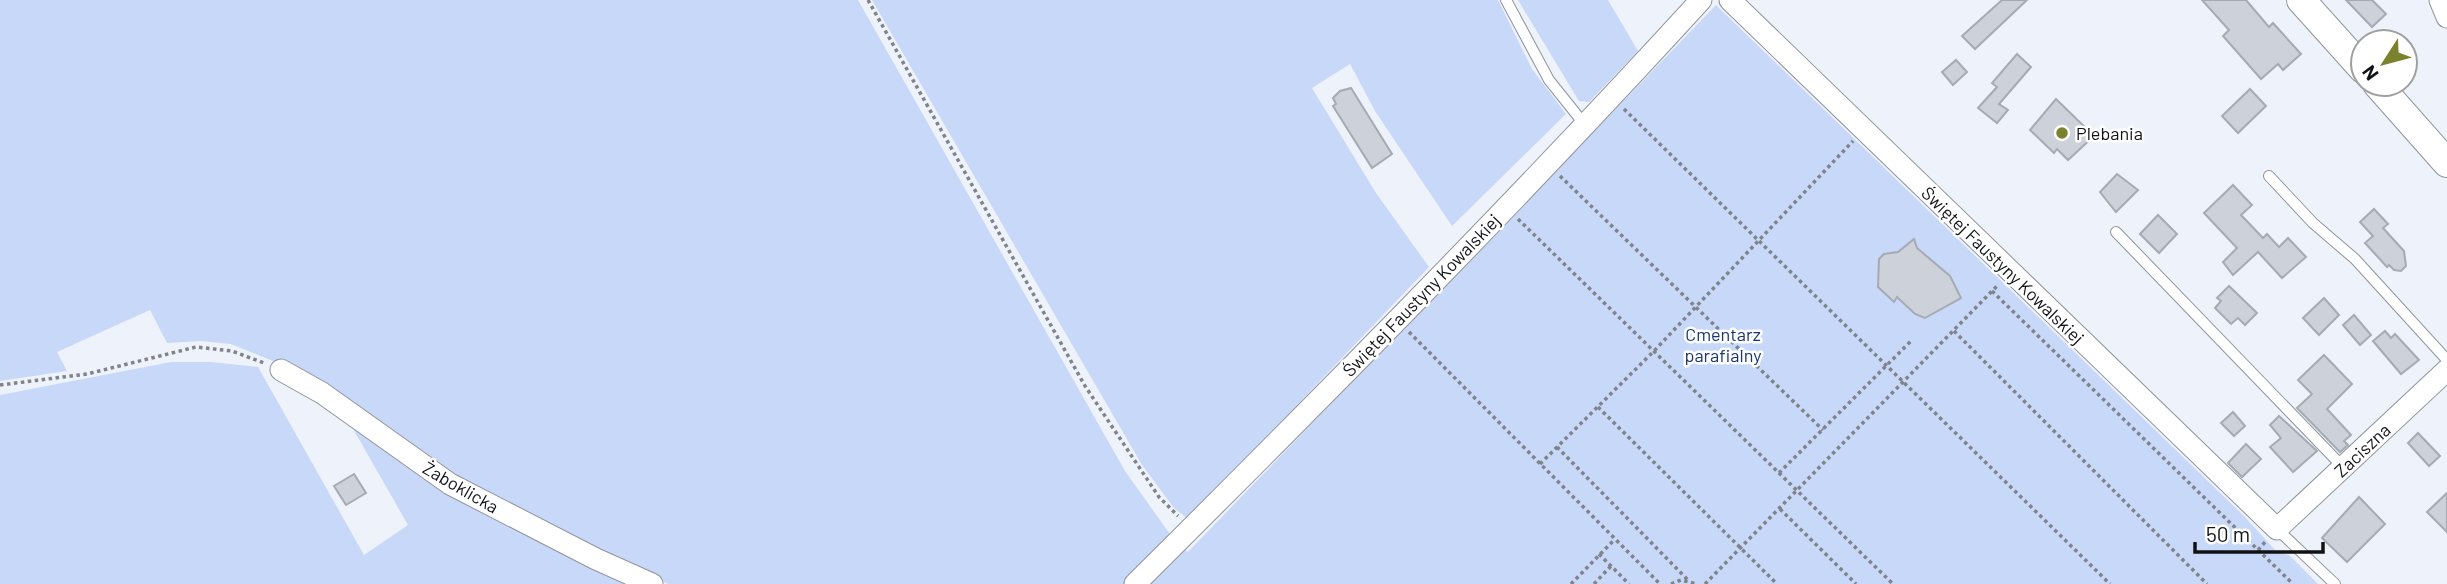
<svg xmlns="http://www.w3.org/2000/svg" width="2447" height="584" font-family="Barlow,sans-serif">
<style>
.green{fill:#c7d8f8}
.building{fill:#cdd1da;stroke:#a6abb3;stroke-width:2}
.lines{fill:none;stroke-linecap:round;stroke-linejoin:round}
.service-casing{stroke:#90959c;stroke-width:12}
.minor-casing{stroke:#90959c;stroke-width:23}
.secondary-casing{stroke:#90959c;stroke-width:30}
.path{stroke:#808389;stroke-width:3.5;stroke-dasharray:3.5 3.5;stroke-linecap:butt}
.service{stroke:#fff;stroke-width:10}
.minor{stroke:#fff;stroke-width:21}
.secondary{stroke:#fff;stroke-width:28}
.poi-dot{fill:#7b822d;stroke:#fff;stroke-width:2.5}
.labels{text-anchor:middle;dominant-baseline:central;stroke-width:5;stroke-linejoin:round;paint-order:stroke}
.poi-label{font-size:18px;fill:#111215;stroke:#fff;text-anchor:start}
.street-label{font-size:18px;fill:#111215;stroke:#fff}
.park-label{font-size:18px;fill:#183471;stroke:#fff}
</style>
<rect width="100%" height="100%" fill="#eef2fb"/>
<!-- green -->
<g class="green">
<path d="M0,0h858l267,471 47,66 -46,47h-458l-208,-100 -170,-116 -59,-24 -30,-3 -34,2 -17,-33 -93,42 10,19 -67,10z"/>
<path d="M872,0h626l34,69 34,45 -114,112 -77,-115 -25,-47 -38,24 64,105 53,74 -241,252 -14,-11 -32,-43z"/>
<path d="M1518,0h90l30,51 -49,51 -10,-1z"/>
<path d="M1716,5l527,510 35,38 11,2 29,29h-1177l39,-38 8,6z"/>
<path d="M171,362h40l47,5 106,188 44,-30 -60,-105 287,164h-635v-189z"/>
</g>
<!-- building -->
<g class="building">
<path d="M2002,0h25l-52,49 -13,-13z"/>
<path d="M2202,0h44l23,27 4,-4 28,31 -18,16 -5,-6 -17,15 -38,-43 6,-6z"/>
<path d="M2346,0h26l14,14 -14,13z"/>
<path d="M2017,54l14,13 -32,37 9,6 -11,13 -19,-15 19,-21 -5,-4z"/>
<path d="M1956,60l11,12 -14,13 -11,-13z"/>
<path d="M1351,88l41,66 -20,14 -39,-62 3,-2 -3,-6 7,-7z"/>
<path d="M2250,89l16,17 -28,27 -16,-17z"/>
<path d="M2056,99l38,37 -26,24 -11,-11 -3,4 -24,-23z"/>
<path d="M2117,174l21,16 -22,22 -16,-20z"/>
<path d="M2233,185l19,20 -11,10 22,23 4,-4 12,13 9,-9 18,19 -24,21 -24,-26 -25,23 -10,-13 14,-14 -33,-35z"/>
<path d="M2374,209l14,15 -5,4 21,23 2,15 -5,5 -7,-1 -5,-5 -2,2 -22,-24 8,-7 -13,-14z"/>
<path d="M2158,215l19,19 -18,19 -19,-19z"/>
<path d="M1914,239l3,9 33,28 11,22 -36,20 -10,-4 -18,-17 -3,5 -16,-15 1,-28 5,-5 14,-2z"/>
<path d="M2229,286l28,27 -12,12 -7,-7 -7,6 -16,-16 6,-7 -4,-3z"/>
<path d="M2324,298l15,17 -20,20 -16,-17z"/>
<path d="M2354,315l17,20 -11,10 -17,-20z"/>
<path d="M2385,331l6,7 4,-4 24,26 -18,14 -28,-33z"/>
<path d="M2324,355l28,29 -25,25 24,26 -7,6 4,4 -8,7 -43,-44 15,-14 -14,-14z"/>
<path d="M2233,412l12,14 -11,10 -13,-13z"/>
<path d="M2279,416l38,35 -24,21 -23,-25 11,-9 -11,-13z"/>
<path d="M2418,433l22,23 -11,10 -21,-23z"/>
<path d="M2246,444l15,15 -19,18 -14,-14z"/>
<path d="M354,474l12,19 -20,12 -12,-19z"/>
<path d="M2447,493v39l-20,-20z"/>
<path d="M2359,497l26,27 -38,38 -25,-24z"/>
</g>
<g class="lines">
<defs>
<g id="service">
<path d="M1506,0l43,80 36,45"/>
<path d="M2269,176l44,47 42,36 92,101"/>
<path d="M2116,232l227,235"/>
<path d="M2277,529l58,55"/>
</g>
<g id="minor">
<path d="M1730,0l547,529 170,-159"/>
<path d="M2440,0l7,17"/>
<path d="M281,370l41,23 128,91 146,75 56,25"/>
<path d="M1135,584c192,-191 383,-384 566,-584"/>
</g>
<g id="secondary">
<path d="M2301,0l62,69"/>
<path d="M2377,84l70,79"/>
</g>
</defs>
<!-- service casing -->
<use href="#service" class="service-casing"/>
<!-- minor casing -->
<use href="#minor" class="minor-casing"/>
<!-- secondary casing -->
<use href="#secondary" class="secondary-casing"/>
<!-- path -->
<g class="path">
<path d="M868,0l217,386 74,111 19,19"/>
<path d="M1624,109l486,475"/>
<path d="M1560,176l263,254"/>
<path d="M1518,219l375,365"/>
<path d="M1992,291l301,293"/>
<path d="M1954,331l253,253"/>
<path d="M1409,332l251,252"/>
<path d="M0,385l87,-11 109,-27 36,4 32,12"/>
<path d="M1598,407l179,177"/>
<path d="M1557,447l132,134"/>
<path d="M1540,464l114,-113 199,-210"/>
<path d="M1779,473l132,-132"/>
<path d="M1780,509l76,75"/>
<path d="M2258,550l8,-9"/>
<path d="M1599,554l30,30"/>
<path d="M1571,584l44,-45"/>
<path d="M1594,584l17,-18"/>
<path d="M1671,584l10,-4 16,4"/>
<path d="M1705,584l293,-299"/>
</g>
<!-- service -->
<use href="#service" class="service"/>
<!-- minor -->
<use href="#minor" class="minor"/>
<!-- secondary -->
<use href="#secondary" class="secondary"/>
</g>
<!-- markers -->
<circle class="poi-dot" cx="2062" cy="133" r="7"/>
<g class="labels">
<!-- poi labels -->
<g class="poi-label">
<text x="2076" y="133">Plebania</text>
</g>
<!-- street labels -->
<g class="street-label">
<text transform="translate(2003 265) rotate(44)">Świętej Faustyny Kowalskiej</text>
<text transform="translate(1421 295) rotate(-46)">Świętej Faustyny Kowalskiej</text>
<text transform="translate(2362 450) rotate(-43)">Zaciszna</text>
<text transform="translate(461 487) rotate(30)">Żaboklicka</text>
</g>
<!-- park labels -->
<g class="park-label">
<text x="1723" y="334">Cmentarz<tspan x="1723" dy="21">parafialny</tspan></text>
</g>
</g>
<!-- north arrow -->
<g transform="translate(2384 63) rotate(234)"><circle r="33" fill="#ffffff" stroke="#a0a0a1" stroke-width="2"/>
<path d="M0-5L12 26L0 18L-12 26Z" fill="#7b822d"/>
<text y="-10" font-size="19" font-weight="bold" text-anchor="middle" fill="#111215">N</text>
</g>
<!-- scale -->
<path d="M2195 542v10h128v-10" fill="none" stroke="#111215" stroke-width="3.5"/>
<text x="2206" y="542" font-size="21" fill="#111215" stroke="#ffffff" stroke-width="5" paint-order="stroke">50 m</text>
</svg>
